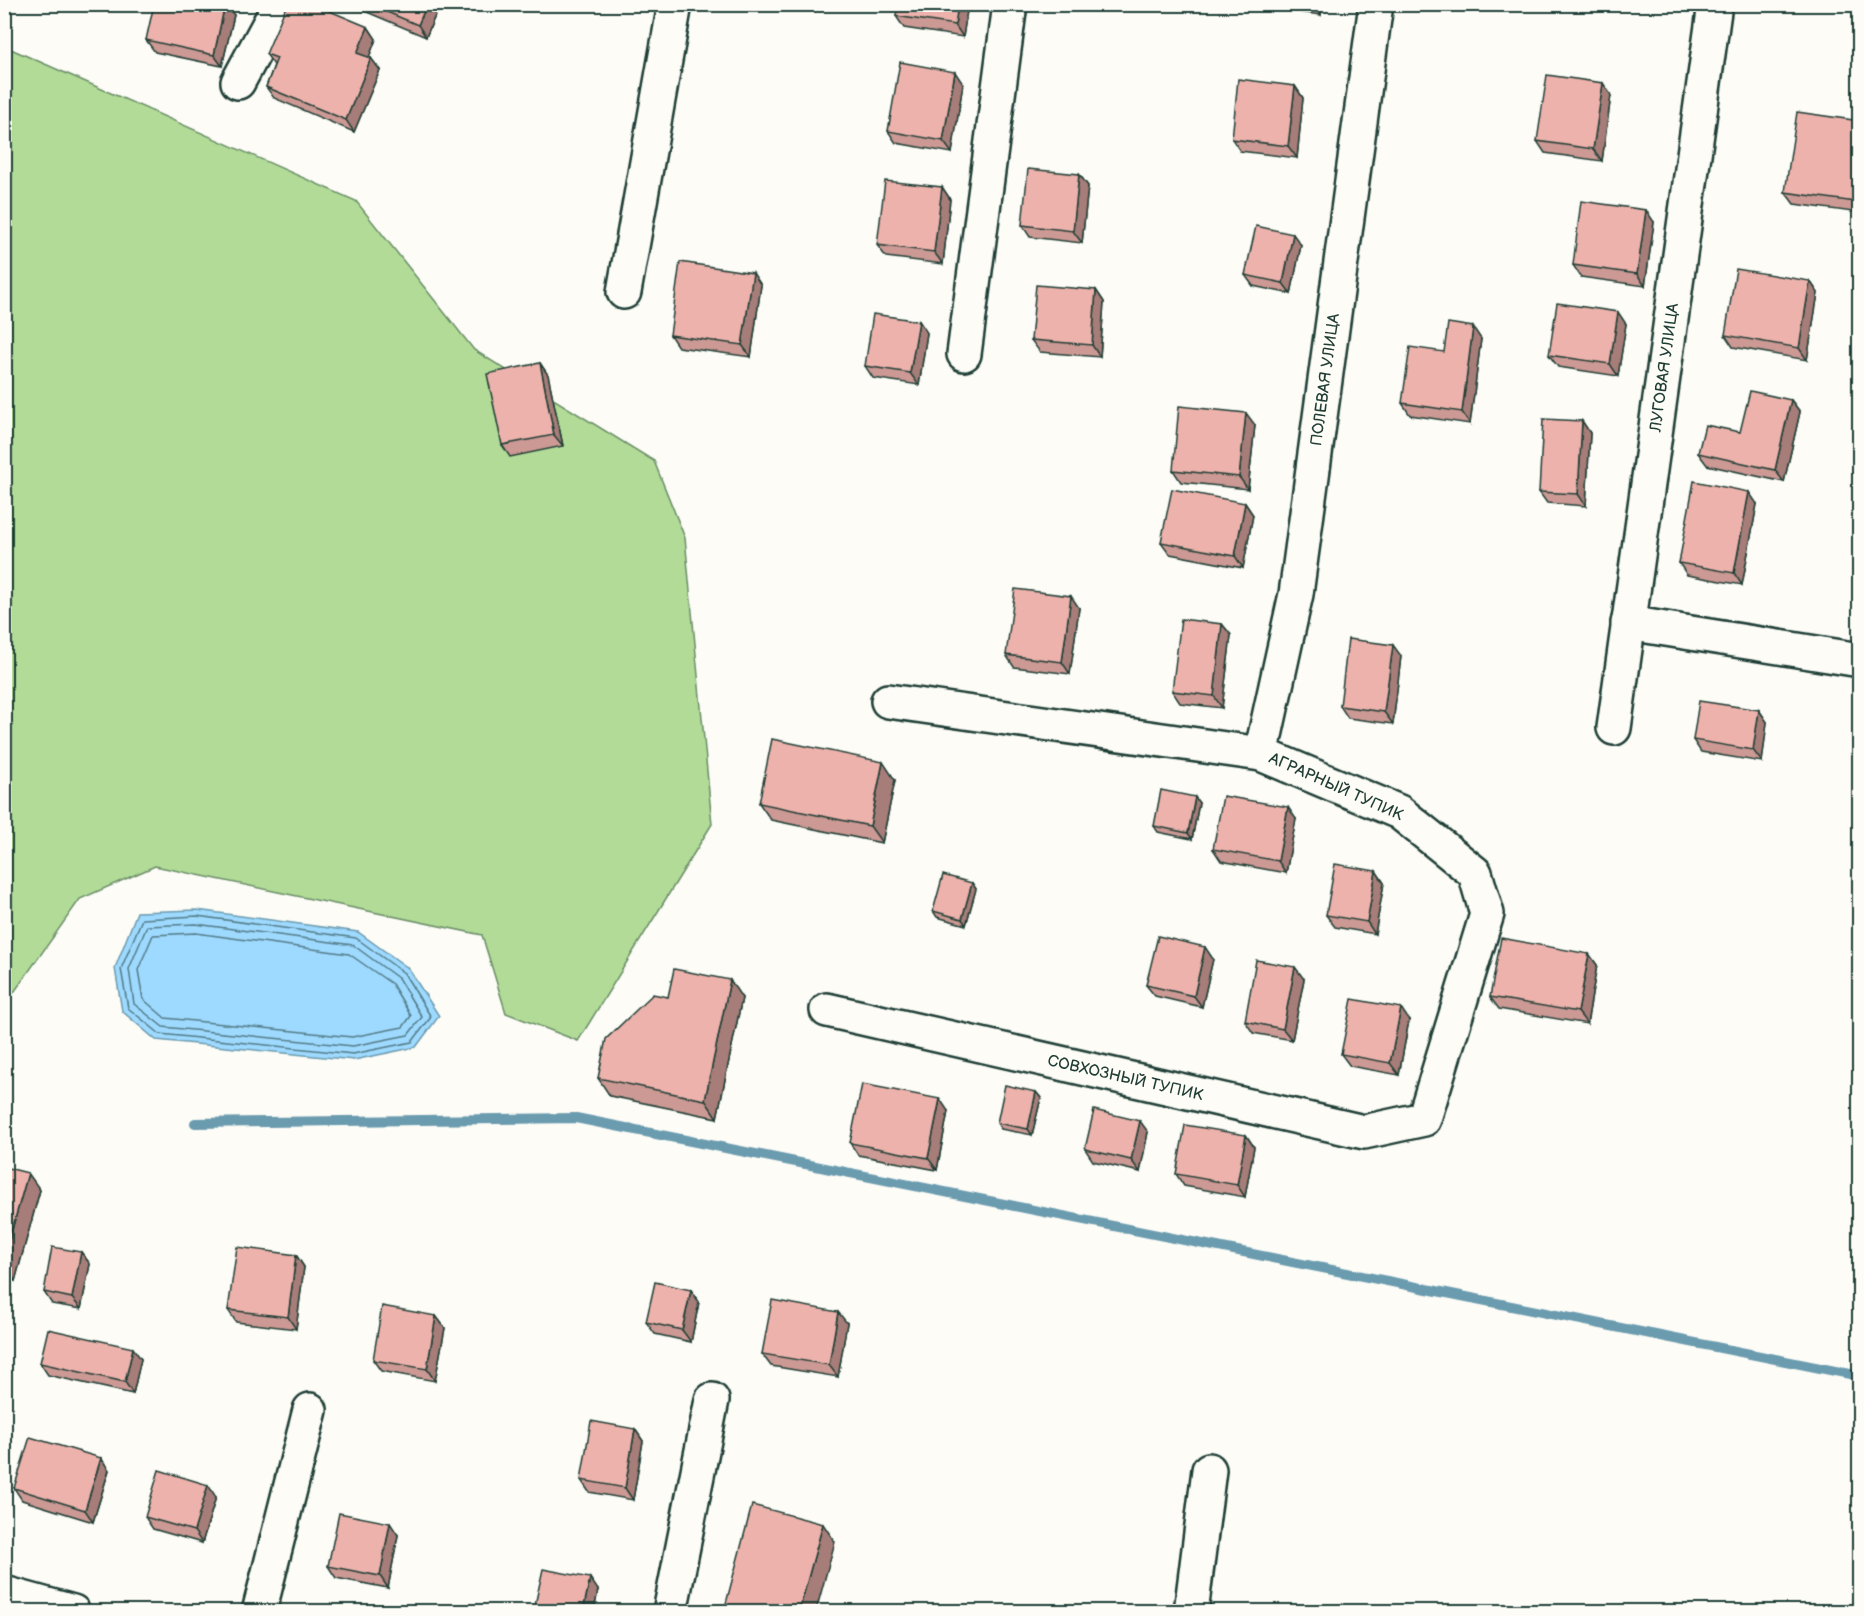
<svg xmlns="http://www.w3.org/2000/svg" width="1864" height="1616" font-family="'Balsamiq Sans',sans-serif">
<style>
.green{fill:#b2db97;stroke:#688c66;stroke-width:1.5}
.water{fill:#9ed9ff;stroke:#6b9bae;stroke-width:1.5}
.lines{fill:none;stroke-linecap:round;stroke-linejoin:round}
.shore{stroke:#527b85;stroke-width:1.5}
.stream{stroke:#6b9bae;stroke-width:10}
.minor-casing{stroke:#1f3d34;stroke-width:38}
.minor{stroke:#fdfcf7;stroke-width:33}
.wall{fill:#cc9994;stroke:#1f3d34;stroke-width:1.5}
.shaded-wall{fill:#a67d78;stroke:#1f3d34;stroke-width:1.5}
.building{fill:#edb2ac;stroke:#1f3d34;stroke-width:1.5}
.labels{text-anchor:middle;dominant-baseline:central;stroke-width:4.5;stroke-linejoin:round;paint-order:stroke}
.street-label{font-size:16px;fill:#1f3d34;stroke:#fdfcf7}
</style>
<rect width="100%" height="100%" fill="#fdfcf7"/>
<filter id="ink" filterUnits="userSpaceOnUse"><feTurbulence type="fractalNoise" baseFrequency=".0167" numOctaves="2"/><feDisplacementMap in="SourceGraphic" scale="12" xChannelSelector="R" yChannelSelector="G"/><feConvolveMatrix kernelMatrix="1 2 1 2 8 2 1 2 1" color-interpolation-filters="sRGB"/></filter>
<g filter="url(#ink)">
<!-- green -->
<path class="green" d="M4,46l352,155 118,149 180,111 31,77 27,286 -134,217 -72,-28 -24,-78 -327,-69 -75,33 -75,106z"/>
<!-- water -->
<path class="water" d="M197,910l161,22 50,36 31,48 -23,31 -62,13 -198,-20 -34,-29 -7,-43 22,-56z"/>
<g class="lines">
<!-- shore -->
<g class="shore">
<path d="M197,916l159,22 48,35 27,44 -19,25 -59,12 -193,-20 -32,-26 -7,-39 21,-50z"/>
<path d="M196,924l157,21 45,33 24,39 -14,18 -55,11 -190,-19 -29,-23 -5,-35 18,-43z"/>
<path d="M196,933l153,21 43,30 19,32 -8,11 -51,10 -187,-19 -22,-19 -5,-29 15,-35z"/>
</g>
<!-- stream -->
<path class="stream" d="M195,1123l381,-5 1284,258"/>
<defs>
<g id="minor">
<path d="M238,82l42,-78"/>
<path d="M624,292l51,-288"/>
<path d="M964,354l46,-350"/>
<path d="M1628,623l232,37"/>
<path id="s1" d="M1614,728l101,-724"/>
<path id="s2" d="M1261,754l35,-160 80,-590"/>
<path id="s3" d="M827,1010l537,122 60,-13 63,-205 -12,-41 -76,-61 -138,-58 -373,-53"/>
<path d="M4,1593l69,19"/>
<path d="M259,1612l51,-202"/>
<path d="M670,1612l42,-212"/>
<path d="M1191,1612l18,-142"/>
</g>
</defs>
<!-- minor casing -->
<use href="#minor" class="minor-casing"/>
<!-- minor -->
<use href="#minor" class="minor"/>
</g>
<!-- wall -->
<g class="wall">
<path d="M348,4h92l-14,33z"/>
<path d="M968,4l-5,33 -59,-9 -8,-12z"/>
<path d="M1277,4h46l-2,11 -40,-5z"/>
<path d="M234,15l-12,51 -67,-14 -9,-12z"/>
<path d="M368,27l8,12 -7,18 2,1 9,12 -26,62 -80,-34 -8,-11 8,-22 -8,-11z"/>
<path d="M963,84l-11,69 -56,-10 -8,-12z"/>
<path d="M1295,86l8,12 -6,60 -57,-7 -8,-12z"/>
<path d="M1611,95l-9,66 -57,-8 -8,-12z"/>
<path d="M1860,121v92l-66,-9 -9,-12z"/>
<path d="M1079,174l9,12 -6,57 -52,-6 -8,-12z"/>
<path d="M942,187l8,12 -7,65 -57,-7 -9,-12z"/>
<path d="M1654,222l-9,64 -64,-9 -8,-12z"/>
<path d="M1301,245l-10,49 -38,-8 -8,-11z"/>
<path d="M1810,281l8,12 -11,67 -74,-13 -8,-12z"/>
<path d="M761,285l-10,72 -73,-10 -8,-12z"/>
<path d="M1096,290l8,12 -4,55 -60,-5 -9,-12z"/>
<path d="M919,321l8,12 -8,52 -46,-7 -8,-12z"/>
<path d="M1626,324l-8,52 -60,-9 -9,-12z"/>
<path d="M1481,339l-11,85 -60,-9 -8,-12 42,-51z"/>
<path d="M540,363l8,12 15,71 -53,11 -8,-12z"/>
<path d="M1791,400l9,12 -16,70 -77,-17 -9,-12 42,-21z"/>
<path d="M1582,421l8,12 -4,73 -39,-3 -8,-11z"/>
<path d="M1255,425l-7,64 -67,-7 -8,-12z"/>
<path d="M1245,503l8,12 -10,53 -73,-14 -9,-12z"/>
<path d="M1757,504l-15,81 -55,-10 -8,-12z"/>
<path d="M1079,608l-9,66 -56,-7 -8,-12z"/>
<path d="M1222,624l9,11 -9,73 -42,-5 -8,-12z"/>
<path d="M1401,656l-8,68 -45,-6 -8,-12z"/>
<path d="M1759,710l8,12 -5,40 -61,-10 -8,-12z"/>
<path d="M895,780l-13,63 -111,-23 -12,-17z"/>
<path d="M1199,803l-7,36 -34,-7 -4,-6z"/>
<path d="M1296,819l-10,54 -65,-12 -8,-12z"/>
<path d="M1376,871l8,12 -9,51 -40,-7 -9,-12z"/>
<path d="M972,883l4,6 -10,36 -29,-8 -4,-6z"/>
<path d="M1589,954l8,11 -10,59 -88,-15 -9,-12z"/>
<path d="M1213,959l-11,48 -47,-11 -9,-11z"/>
<path d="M1304,979l-12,61 -39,-7 -8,-12z"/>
<path d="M668,997l74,1 -25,120 -107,-22 -12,-18z"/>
<path d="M1409,1020l-10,55 -49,-9 -9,-12z"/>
<path d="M1036,1092l5,6 -9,37 -31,-6 -4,-6z"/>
<path d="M948,1111l-11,59 -79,-15 -8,-12z"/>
<path d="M1148,1132l-8,40 -47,-11 -8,-12z"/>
<path d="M1246,1135l8,12 -9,50 -61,-11 -8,-12z"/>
<path d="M4,1167l36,23 -25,91 -11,-3z"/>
<path d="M81,1252l9,12 -9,45 -29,-5 -8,-12z"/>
<path d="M296,1255l8,12 -8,62 -60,-7 -8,-12z"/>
<path d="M691,1290l8,12 -8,40 -36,-8 -9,-12z"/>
<path d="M436,1316l9,12 -10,53 -54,-10 -8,-11z"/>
<path d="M847,1323l-9,54 -67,-11 -9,-12z"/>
<path d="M141,1359l-8,35 -85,-19 -8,-12z"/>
<path d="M635,1429l8,12 -10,59 -44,-8 -8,-12z"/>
<path d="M101,1458l8,12 -16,52 -71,-22 -8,-12z"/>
<path d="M216,1497l-14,46 -49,-14 -8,-12z"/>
<path d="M398,1535l-10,53 -52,-10 -8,-12z"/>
<path d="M598,1590l-4,21h-54l-5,-6z"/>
</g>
<!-- shaded-wall -->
<g class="shaded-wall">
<path d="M225,4l9,11 -12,51 -8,-11z"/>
<path d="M427,4h13l-14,33 -8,-12z"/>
<path d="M958,4h10l-5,33 -8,-12z"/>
<path d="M1314,4h9l-2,11z"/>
<path d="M368,27l8,12 -10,26 -9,-12z"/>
<path d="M371,58l9,12 -26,62 -8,-12z"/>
<path d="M955,72l8,12 -11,69 -9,-12z"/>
<path d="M1603,83l8,12 -9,66 -9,-12z"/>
<path d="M1295,86l8,12 -6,60 -9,-12z"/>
<path d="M1079,174l9,12 -6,57 -9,-12z"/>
<path d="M1860,174v34l-5,-6z"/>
<path d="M942,187l8,12 -7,65 -9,-12z"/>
<path d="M1646,210l8,12 -9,64 -8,-12z"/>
<path d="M1293,234l8,11 -10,49 -8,-11z"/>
<path d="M753,273l8,12 -10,72 -9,-12z"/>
<path d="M1810,281l8,12 -11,67 -8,-12z"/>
<path d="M1096,290l8,12 -4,55 -8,-12z"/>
<path d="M1618,312l8,12 -8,52 -8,-12z"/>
<path d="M919,321l8,12 -8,52 -9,-12z"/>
<path d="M1473,327l8,12 -11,85 -8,-12z"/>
<path d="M540,363l8,12 15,71 -9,-11z"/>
<path d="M1791,400l9,12 -16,70 -9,-12z"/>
<path d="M1246,413l9,12 -7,64 -9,-12z"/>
<path d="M1582,421l8,12 -4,73 -8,-12z"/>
<path d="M1749,492l8,12 -15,81 -8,-12z"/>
<path d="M1245,503l8,12 -10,53 -8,-12z"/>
<path d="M1071,596l8,12 -9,66 -8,-12z"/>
<path d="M1222,624l9,11 -9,73 -8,-12z"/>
<path d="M1393,645l8,11 -8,68 -9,-12z"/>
<path d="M1759,710l8,12 -5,40 -9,-12z"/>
<path d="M883,762l12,18 -13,63 -12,-17z"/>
<path d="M1195,797l4,6 -7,36 -4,-6z"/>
<path d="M1288,807l8,12 -10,54 -8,-12z"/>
<path d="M1376,871l8,12 -9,51 -8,-12z"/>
<path d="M972,883l4,6 -10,36 -4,-6z"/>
<path d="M1205,947l8,12 -11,48 -8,-11z"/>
<path d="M1589,954l8,11 -10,59 -9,-12z"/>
<path d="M1295,967l9,12 -12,61 -9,-11z"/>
<path d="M730,980l12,18 -25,120 -12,-18z"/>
<path d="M1401,1008l8,12 -10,55 -9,-12z"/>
<path d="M1036,1092l5,6 -9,37 -4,-6z"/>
<path d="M940,1099l8,12 -11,59 -9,-12z"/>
<path d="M1140,1121l8,11 -8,40 -9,-12z"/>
<path d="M1246,1135l8,12 -9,50 -8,-12z"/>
<path d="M28,1173l12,17 -25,91 -11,-15v-8z"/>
<path d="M81,1252l9,12 -9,45 -9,-11z"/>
<path d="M296,1255l8,12 -8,62 -8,-12z"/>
<path d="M691,1290l8,12 -8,40 -9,-12z"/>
<path d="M838,1312l9,11 -9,54 -9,-12z"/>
<path d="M436,1316l9,12 -10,53 -8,-12z"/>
<path d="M133,1348l8,11 -8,35 -8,-12z"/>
<path d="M635,1429l8,12 -10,59 -8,-12z"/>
<path d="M101,1458l8,12 -16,52 -8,-12z"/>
<path d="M208,1485l8,12 -14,46 -8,-12z"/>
<path d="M390,1523l8,12 -10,53 -8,-12z"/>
<path d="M823,1524l12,18 -19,69h-17z"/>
<path d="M590,1578l8,12 -4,21h-11z"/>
</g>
<!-- building -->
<g class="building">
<path d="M154,4h71l-11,51 -68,-15z"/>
<path d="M287,4h26l55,23 -11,26 14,5 -25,62 -80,-33 11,-29 -11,-4z"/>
<path d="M368,4h59l-9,21z"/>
<path d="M898,4h60l-3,21 -59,-9z"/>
<path d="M900,62l55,10 -12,69 -55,-10z"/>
<path d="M1547,75l56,8 -10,66 -56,-8z"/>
<path d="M1238,79l57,7 -7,60 -56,-7z"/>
<path d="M1797,112l63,9v53l-5,28 -70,-10z"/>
<path d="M1028,169l51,5 -6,57 -51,-6z"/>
<path d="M885,181l57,6 -8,65 -57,-7z"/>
<path d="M1581,201l65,9 -9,64 -64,-9z"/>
<path d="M1256,226l37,8 -10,49 -38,-8z"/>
<path d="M680,262l73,11 -11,72 -72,-10z"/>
<path d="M1736,269l74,12 -11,67 -74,-13z"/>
<path d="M1036,285l60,5 -4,55 -61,-5z"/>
<path d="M1557,303l61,9 -8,52 -61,-9z"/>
<path d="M873,314l46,7 -9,52 -45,-7z"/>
<path d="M1448,323l25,4 -11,85 -60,-9 8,-56 34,5z"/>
<path d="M540,363l14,72 -52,10 -15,-71z"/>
<path d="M1750,391l41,9 -16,70 -77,-17 7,-28 35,7z"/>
<path d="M1179,406l67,7 -7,64 -66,-7z"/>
<path d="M1543,419l39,2 -4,73 -39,-2z"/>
<path d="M1694,481l55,11 -15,81 -55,-10z"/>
<path d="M1172,489l73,14 -10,53 -74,-14z"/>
<path d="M1015,589l56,7 -9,66 -56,-7z"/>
<path d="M1181,619l41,5 -8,72 -42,-5z"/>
<path d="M1348,639l45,6 -9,67 -44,-6z"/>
<path d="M1699,701l60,9 -6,40 -60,-10z"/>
<path d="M772,739l111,23 -13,64 -111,-23z"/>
<path d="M1161,790l34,7 -7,36 -34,-7z"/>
<path d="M1223,796l65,11 -10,54 -65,-12z"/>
<path d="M1860,827v22h-4z"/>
<path d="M1335,864l41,7 -9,51 -41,-7z"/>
<path d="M943,875l29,8 -10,36 -29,-8z"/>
<path d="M1158,936l47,11 -11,49 -48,-11z"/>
<path d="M1501,938l88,16 -11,58 -88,-15z"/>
<path d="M1256,960l39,7 -12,62 -38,-8z"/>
<path d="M674,969l56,11 -25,120 -107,-22 8,-39 47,-45 15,3z"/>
<path d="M1352,999l49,9 -11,55 -49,-9z"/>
<path d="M862,1084l78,15 -12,59 -78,-15z"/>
<path d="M1005,1085l31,7 -8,37 -31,-6z"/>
<path d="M1094,1110l46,11 -9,39 -46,-11z"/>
<path d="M1185,1125l61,10 -9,50 -61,-11z"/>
<path d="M4,1167l24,6 -24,85z"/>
<path d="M52,1247l29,5 -9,46 -28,-6z"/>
<path d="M237,1247l59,8 -8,62 -60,-7z"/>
<path d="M655,1282l36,8 -9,40 -36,-8z"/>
<path d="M772,1300l66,12 -9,53 -67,-11z"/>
<path d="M382,1306l54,10 -9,53 -54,-9z"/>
<path d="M48,1329l85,19 -8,34 -85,-19z"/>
<path d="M591,1421l44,8 -10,59 -44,-8z"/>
<path d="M30,1437l71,21 -16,52 -71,-22z"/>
<path d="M159,1470l49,15 -14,46 -49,-14z"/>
<path d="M752,1505l71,19 -24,87h-75z"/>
<path d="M339,1513l51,10 -10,53 -52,-10z"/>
<path d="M543,1569l47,9 -7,33h-16l-32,-6z"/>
</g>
</g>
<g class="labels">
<!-- street labels -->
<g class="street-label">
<text stroke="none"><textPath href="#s1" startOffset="364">ЛУГОВАЯ УЛИЦА</textPath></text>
<text stroke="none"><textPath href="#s2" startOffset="380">ПОЛЕВАЯ УЛИЦА</textPath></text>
<text transform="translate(1336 787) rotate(24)">АГРАРНЫЙ ТУПИК</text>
<text stroke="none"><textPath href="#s3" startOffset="306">СОВХОЗНЫЙ ТУПИК</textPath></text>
</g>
</g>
<!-- margin -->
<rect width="1864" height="1616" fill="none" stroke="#fdfcf7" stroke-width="24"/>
<rect x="12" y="12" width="1840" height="1592" fill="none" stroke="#1f3d34" stroke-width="2" filter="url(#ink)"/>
</svg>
